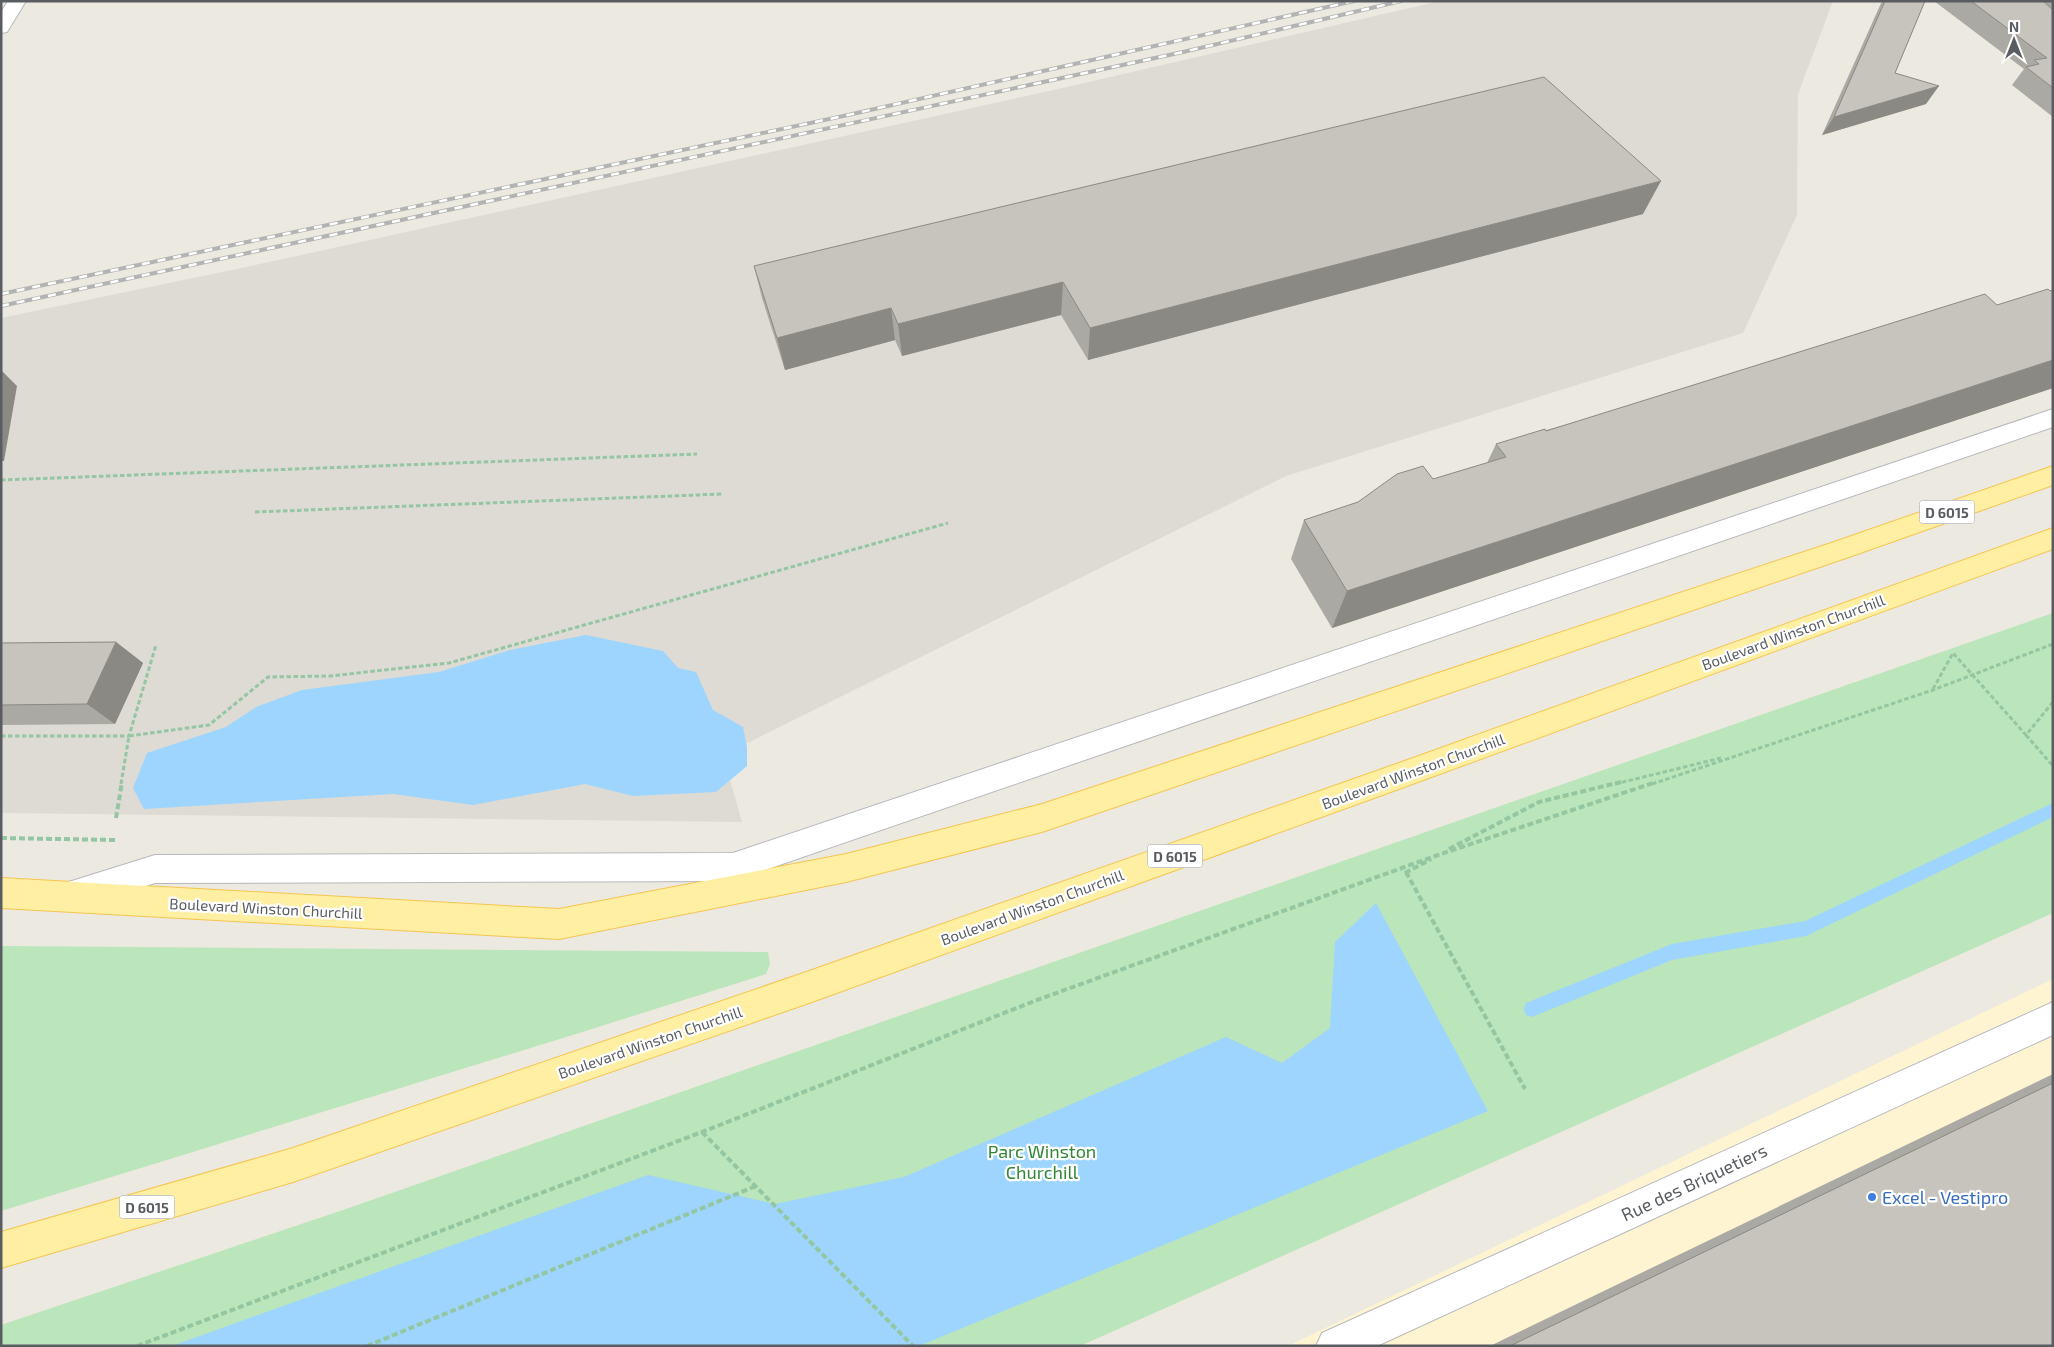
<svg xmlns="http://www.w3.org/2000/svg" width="2054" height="1347" font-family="'Exo 2',sans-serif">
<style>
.commercial{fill:#fff4d2}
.industrial{fill:#dddbd4}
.green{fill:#bbe5bb}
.water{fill:#9dd5ff}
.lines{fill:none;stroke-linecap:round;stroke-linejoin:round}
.stream{fill:#9dd5ff;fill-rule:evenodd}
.minor-casing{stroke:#b6b8bd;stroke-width:2}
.major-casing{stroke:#f5c550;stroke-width:2}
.path-far1{stroke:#94c6a2;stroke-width:3;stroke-dasharray:4.5 2.5;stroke-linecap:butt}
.path{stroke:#94c6a2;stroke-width:4;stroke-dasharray:6 3;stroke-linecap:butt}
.minor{fill:#fff;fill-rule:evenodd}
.major{fill:#ffefa2;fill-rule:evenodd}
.rail-casing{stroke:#b2b3b3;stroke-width:4}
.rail{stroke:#fff;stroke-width:2.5;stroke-dasharray:8;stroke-linecap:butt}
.wall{fill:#aba9a3}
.shaded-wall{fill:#8b8984}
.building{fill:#c7c4bd;stroke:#8b8984}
.shop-dot{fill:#3f7fe0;stroke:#fff;stroke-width:2}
.labels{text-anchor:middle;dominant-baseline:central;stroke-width:4.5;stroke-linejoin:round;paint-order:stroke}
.shield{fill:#fff;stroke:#8b8e90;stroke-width:1}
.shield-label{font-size:14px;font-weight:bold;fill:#595d61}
.street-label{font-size:15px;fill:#595d61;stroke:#fff}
.near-park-label{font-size:18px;fill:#328736;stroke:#fff}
.near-street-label{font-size:18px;fill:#595d61;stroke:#fff}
.near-shop-label{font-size:18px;fill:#366cbe;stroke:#fff;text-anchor:start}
</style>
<rect width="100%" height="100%" fill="#ece9e0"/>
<!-- commercial -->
<path class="commercial" d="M2053,979v367h-765z"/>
<!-- industrial -->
<path class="industrial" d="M1440,1h393l-35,93 -1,121 -54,118 -457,143 -563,279 19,67 -741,-9v-495l250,-52 794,-174z"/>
<!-- green -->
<g class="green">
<path d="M2053,613v300l-973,433h-1079v-21l345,-116z"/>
<path d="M1,946l767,6 2,12 -4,10 -190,60 -575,177z"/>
</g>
<!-- water -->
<g class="water">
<path d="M586,635l77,16 15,17 18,4 17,38 30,17 4,20v19l-31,26 -83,4 -48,-12 -112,21 -80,-11 -249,15 -11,-21 14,-35 79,-26 30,-20 46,-17 137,-18 71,-22z"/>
<path d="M1376,903l112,208 -569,235h-747l476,-171 127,29 129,-27 322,-140 56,26 48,-35 5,-86z"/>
</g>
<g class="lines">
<!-- stream -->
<path class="stream" d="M2053,803v14l-247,119 -134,24 -140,57 -6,-2 -2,-6 2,-6 146,-59 133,-23z"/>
<defs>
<g id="minor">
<path d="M8,1h18l-19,31 -6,1v-21z"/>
<path d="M2053,409v18l-1320,454 -578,2 -85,27 -11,-5 -4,-10 4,-10 96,-30 578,-2z"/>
<path d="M2053,1002v33l-676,311h-61l6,-13z"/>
</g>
<g id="major">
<path d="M2053,466v19l-204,72 -807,275 -196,50 -287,57 -558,-31v-30l558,31 287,-55 196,-50 789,-261z"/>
<path d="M2053,528v21l-654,240 -587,213 -519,180 -292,86v-36l292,-84 519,-178 587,-207z"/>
</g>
</defs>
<!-- minor casing -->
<use href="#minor" class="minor-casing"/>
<!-- major casing -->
<use href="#major" class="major-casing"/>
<!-- path-far1 -->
<g class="path-far1">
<path d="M1,480l696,-26"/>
<path d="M255,512l468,-18"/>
<path d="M1933,689l20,-36 73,82 27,-33"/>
<path d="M2026,735l27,31"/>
<path d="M1,736h128l27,-91"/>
<path d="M121,784l8,-48 80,-11 59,-48 62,-1 119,-13 499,-140"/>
<path d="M1615,784l106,-26"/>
<path d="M1652,784l281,-94 120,-46"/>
</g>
<!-- path -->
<g class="path">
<path d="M116,818l6,-36"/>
<path d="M1,838l115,2"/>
<path d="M1449,849l90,-47 82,-20"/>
<path d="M1406,872l119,217"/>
<path d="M1405,873l26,-14"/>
<path d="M702,1132l211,214"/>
<path d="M137,1346l565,-214 335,-132 398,-144 221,-74"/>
<path d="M367,1346l389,-160"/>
</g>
<!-- minor -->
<use href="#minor" class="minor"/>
<!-- major -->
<use href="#major" class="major"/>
<defs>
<g id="rail">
<path d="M1,294l847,-179 506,-114"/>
<path d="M1,306l1182,-254 218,-51"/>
</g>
</defs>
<!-- rail casing -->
<use href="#rail" class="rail-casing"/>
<!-- rail -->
<use href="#rail" class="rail"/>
</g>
<!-- wall -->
<g class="wall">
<path d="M1882,1h43l-30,72 31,31 -104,31z"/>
<path d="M1934,1h119v116l-41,-32 12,-16z"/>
<path d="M1643,214l-555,146 -27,-45 -159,41 -7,-16 -110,30 -23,-72 -8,-32z"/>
<path d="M2053,290v98l-721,240 -41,-69 13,-39 183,-57 9,-19z"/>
<path d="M116,642l27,21 -28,61 -114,1v-82z"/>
<path d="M2053,1074v272h-563z"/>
</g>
<!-- shaded-wall -->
<g class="shaded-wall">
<path d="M1939,86l-13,18 -104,31 12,-18z"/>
<path d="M1661,181l-18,33 -555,146 2,-32z"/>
<path d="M1063,282l-2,33 -159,41 -4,-32z"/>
<path d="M891,308l4,32 -110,30 -8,-32z"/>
<path d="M2053,360v28l-721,240 15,-37z"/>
<path d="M1,370l16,16 -13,75h-3z"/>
<path d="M116,642l27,21 -28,61 -28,-20z"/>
</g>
<!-- building -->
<g class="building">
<path d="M1885,1h40l-30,72 44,13 -105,31z"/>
<path d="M1971,1h72l10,9v78l-27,-21 13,-3 -5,-4 13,-2z"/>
<path d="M1544,77l117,104 -571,147 -27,-46 -165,42 -7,-16 -114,30 -23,-72z"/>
<path d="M2048,289l2,2 3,-1v70l-706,231 -43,-71 54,-18 39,-28 26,-8 10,13 73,-22 -10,-13 49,-15 1,2 439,-137 12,11z"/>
<path d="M116,642l-29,62 -86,1v-62z"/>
<path d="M2053,1083v263h-543z"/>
</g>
<!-- markers -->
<circle class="shop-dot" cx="1872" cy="1197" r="5"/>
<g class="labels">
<!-- shield labels -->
<g class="shield">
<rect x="1919.5" y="500.5" width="55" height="23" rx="4"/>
<rect x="1147.5" y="844.5" width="55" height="23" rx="4"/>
<rect x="119.5" y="1195.5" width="55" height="23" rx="4"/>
</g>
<g class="shield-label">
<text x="1947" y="512">D 6015</text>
<text x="1175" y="856">D 6015</text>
<text x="147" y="1207">D 6015</text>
</g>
<!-- street labels -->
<g class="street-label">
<text transform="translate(1793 632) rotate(-20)">Boulevard Winston Churchill</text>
<text transform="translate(1413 771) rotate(-20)">Boulevard Winston Churchill</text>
<text transform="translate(1032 907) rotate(-20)">Boulevard Winston Churchill</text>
<text transform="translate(266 908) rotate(3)">Boulevard Winston Churchill</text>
<text transform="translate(650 1042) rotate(-19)">Boulevard Winston Churchill</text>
</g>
<!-- near-park labels -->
<g class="near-park-label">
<text x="1042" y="1151">Parc Winston<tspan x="1042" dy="21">Churchill</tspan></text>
</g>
<!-- near-street labels -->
<g class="near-street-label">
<text transform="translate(1694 1182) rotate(-25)">Rue des Briquetiers</text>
</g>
<!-- near-shop labels -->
<g class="near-shop-label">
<text x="1882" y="1197">Excel - Vestipro</text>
</g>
</g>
<!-- border -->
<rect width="2054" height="1347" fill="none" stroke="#595d61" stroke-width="5"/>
<!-- north arrow -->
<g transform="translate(2014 40)" stroke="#ffffff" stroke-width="4" paint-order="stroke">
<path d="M0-4L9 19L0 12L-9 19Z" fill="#595d61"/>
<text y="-8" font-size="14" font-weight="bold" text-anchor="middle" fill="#595d61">N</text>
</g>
</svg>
